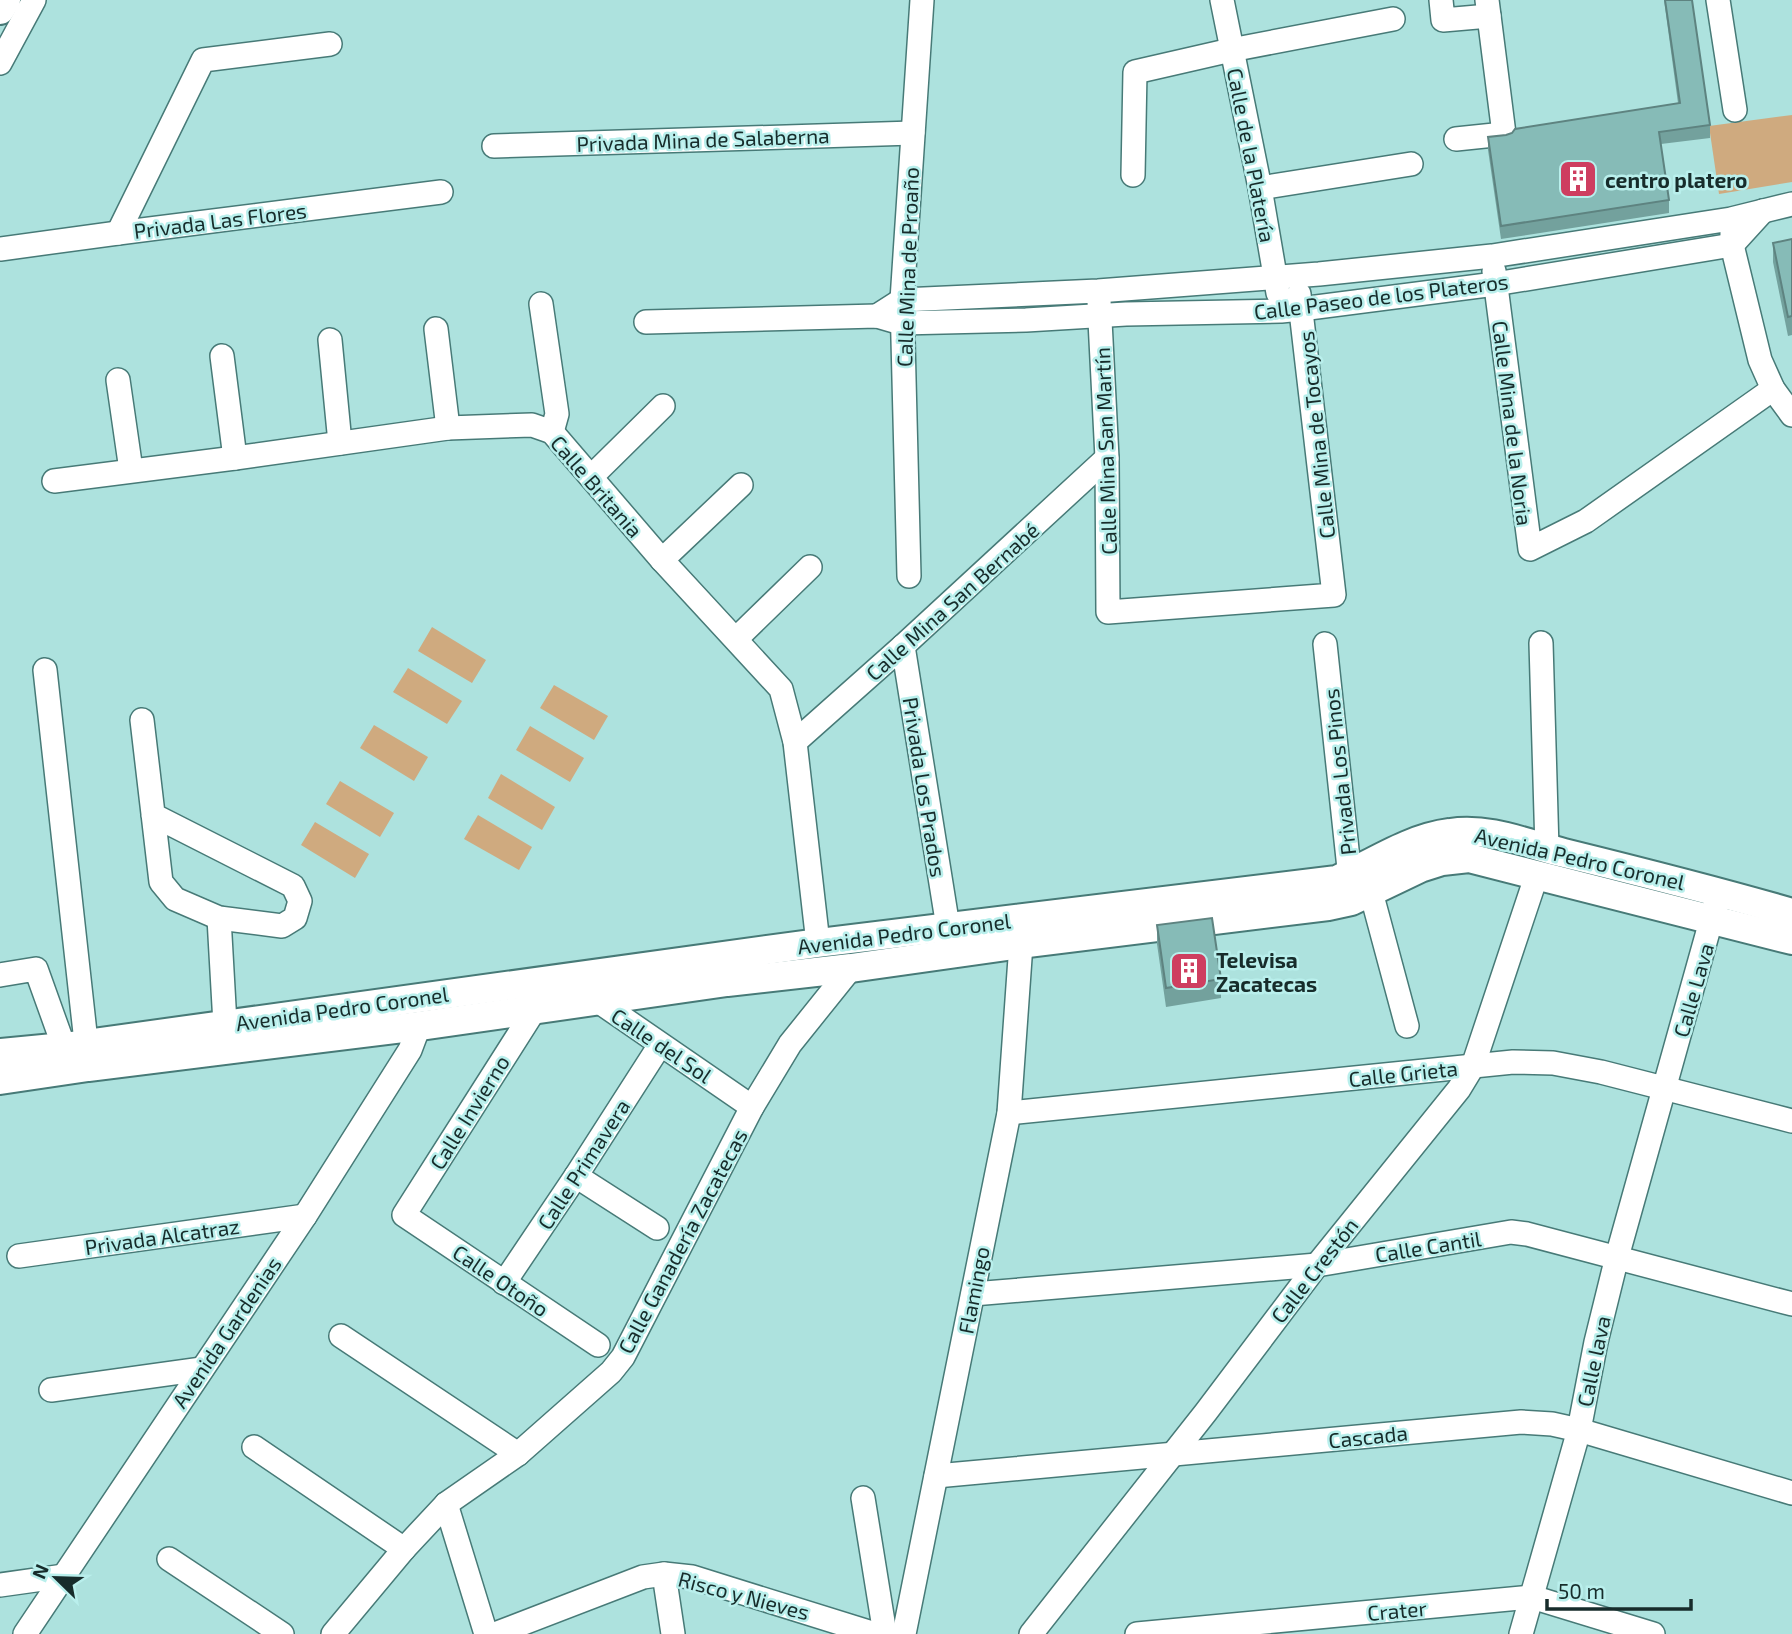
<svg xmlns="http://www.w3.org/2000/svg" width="1792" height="1634" font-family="'Exo 2',sans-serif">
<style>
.green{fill:#cfaa7f}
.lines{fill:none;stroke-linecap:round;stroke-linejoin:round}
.minor-casing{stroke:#477a77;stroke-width:26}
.major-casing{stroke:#477a77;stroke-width:32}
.minor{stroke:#fff;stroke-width:23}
.major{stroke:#fff;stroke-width:28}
.wall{fill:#73a19d}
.building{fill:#86bbb7;stroke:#5e8380;stroke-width:2}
.labels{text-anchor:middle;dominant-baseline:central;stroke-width:5;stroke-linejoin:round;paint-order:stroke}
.street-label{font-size:21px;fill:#172c2b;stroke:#b9efec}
.poi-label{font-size:21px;font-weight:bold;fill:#172c2b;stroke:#b9efec;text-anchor:start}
</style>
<rect width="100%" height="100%" fill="#ade2de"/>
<!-- green -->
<g class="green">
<path d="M1792,115v67l-73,12 -10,-68z"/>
<path d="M432,627l54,33 -14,23 -54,-32z"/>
<path d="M408,668l54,33 -15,23 -54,-32z"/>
<path d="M554,685l54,31 -14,24 -54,-32z"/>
<path d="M374,725l54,32 -14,24 -54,-33z"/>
<path d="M530,726l54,32 -14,24 -54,-32z"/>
<path d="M501,774l54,33 -13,23 -54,-32z"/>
<path d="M340,781l54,32 -14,24 -54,-33z"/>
<path d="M478,815l54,32 -13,23 -55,-31z"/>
<path d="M315,822l54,32 -14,24 -54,-33z"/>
</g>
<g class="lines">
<defs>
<g id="minor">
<path d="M1222,0l38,188 18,105"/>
<path d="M1441,0l2,20 46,-4"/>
<path d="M1718,0l17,110"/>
<path d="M0,63l34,-63"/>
<path d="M1456,139l48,-5 -17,-134"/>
<path d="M494,146l419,-13"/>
<path d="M1133,175l2,-103 96,-22 162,-31"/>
<path d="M1260,188l151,-24"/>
<path d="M1732,232v13l28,115 13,29 19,26"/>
<path d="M118,233l85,-173 127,-16"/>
<path d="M0,249l118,-16 323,-41"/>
<path d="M1494,271l36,278 56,-28 187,-132"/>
<path d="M1099,301l8,157 1,154 226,-17 -35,-301"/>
<path d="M541,304l16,110 -5,18"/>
<path d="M877,316l25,-16 196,-9 221,-17 173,-18 239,-37 61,-15"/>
<path d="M646,322l231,-6 24,7 125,-3 100,-6 155,-3 20,-2 194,-25 237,-39 31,-34"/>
<path d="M436,329l12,99"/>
<path d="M330,340l10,103"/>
<path d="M222,356l13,102"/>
<path d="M118,380l13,90"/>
<path d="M591,477l72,-71"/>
<path d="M54,481l181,-23 213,-30 84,-3 20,7 110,128 119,129 14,53 23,201"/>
<path d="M662,560l79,-75"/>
<path d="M909,576l-7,-276 20,-300"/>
<path d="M736,639l74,-72"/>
<path d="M1541,643l6,206"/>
<path d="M1325,644l26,243"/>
<path d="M903,646l45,281"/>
<path d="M45,670l43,390"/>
<path d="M142,720l19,162 14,17 44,19 63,8 13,-8 5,-17 -7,-15 -140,-71"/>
<path d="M795,742l108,-96 204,-188"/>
<path d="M1371,892l36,134"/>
<path d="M219,918l6,106"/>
<path d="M0,975l36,-6 28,78 2,14"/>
<path d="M592,992l6,9 154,106"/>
<path d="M535,1009l-131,206 194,130"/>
<path d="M1009,1113l504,-51 40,1 48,9 191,49"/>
<path d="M576,1176l81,52"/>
<path d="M19,1256l286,-40"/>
<path d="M504,1283l72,-107 84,-131"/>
<path d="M973,1294l344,-29 194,-33 16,2 265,70"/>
<path d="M341,1336l177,118"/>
<path d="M51,1390l151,-21"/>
<path d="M254,1447l150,102"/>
<path d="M936,1476l585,-54 31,2 27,6 213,63"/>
<path d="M863,1498l22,136"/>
<path d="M446,1504l40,130"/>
<path d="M169,1559l113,75"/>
<path d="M664,1574l9,60"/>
<path d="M0,1585l64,-9"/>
<path d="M25,1634l280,-418 105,-166 9,-24"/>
<path d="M333,1634l71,-85 42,-45 72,-50 93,-82 12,-15 129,-250 38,-63 61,-76"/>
<path d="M495,1634l148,-57 21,-3 28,3 183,57"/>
<path d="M904,1634l105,-521 12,-169"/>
<path d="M1031,1634l175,-222 111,-147 142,-176 14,-23 64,-192"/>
<path d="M1137,1634l395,-37 121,37"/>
<path d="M1521,1634l58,-204 17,-88 21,-85 99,-354"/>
</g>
<g id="major">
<path d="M0,10l6,-10"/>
<path d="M0,1053l64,-6 754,-104 519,-63c36,-17 73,-42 113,-47 40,-6 77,11 114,20 77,19 153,38 228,60"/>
<path d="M0,1080l88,-13 331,-41 308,-44 124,-14 170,-24 307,-38 23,-5 69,-33 22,-7 27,-3 323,82"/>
</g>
</defs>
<!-- minor casing -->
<use href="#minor" class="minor-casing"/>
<!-- major casing -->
<use href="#major" class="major-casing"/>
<!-- minor -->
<use href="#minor" class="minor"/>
<!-- major -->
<use href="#major" class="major"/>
</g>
<!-- wall -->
<g class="wall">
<path d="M1664,0h28l18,125v13l-49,6 8,56v13l-168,26 -13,-89v-13l18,-2 172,-32z"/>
<path d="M1792,239v96l-4,1 -15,-74v-19z"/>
<path d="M1157,925l64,54v19l-55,9 -9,-63z"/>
</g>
<!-- building -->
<g class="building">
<path d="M1665,0h27l18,125 -51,7 10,68 -168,26 -13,-89 18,-2 6,-2 3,-4 165,-26z"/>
<path d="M1792,239v77l-4,1 -15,-74z"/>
<path d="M1212,918l9,61 -55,9 -9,-63z"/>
</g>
<!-- icons -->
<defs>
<symbol id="building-square" viewBox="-11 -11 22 22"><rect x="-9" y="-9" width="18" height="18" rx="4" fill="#ce3e60" stroke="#b9efec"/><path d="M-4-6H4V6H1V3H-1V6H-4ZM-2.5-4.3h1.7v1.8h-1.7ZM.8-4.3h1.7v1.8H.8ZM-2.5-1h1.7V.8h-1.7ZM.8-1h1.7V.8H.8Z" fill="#fff"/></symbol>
</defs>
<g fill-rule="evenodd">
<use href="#building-square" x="1556" y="157" width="44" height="44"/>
<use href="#building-square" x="1167" y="949" width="44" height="44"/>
</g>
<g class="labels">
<!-- street labels -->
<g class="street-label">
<text transform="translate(703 139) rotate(-2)">Privada Mina de Salaberna</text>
<text transform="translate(1252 155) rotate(79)">Calle de la Platería</text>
<text transform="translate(220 220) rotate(-7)">Privada Las Flores</text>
<text transform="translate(907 267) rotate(-88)">Calle Mina de Proaño</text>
<text transform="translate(1381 296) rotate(-7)">Calle Paseo de los Plateros</text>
<text transform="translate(1513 423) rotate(83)">Calle Mina de la Noria</text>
<text transform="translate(1316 435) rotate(-96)">Calle Mina de Tocayos</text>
<text transform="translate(1105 451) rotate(-92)">Calle Mina San Martín</text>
<text transform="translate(597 486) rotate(49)">Calle Britania</text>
<text transform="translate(952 601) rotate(-42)">Calle Mina San Bernabé</text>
<text transform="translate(1339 772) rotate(-96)">Privada Los Pinos</text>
<text transform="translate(925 787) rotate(81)">Privada Los Prados</text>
<text transform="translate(1580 858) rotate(13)">Avenida Pedro Coronel</text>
<text transform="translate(904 933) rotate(-7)">Avenida Pedro Coronel</text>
<text transform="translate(1693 990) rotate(-74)">Calle Lava</text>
<text transform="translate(342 1008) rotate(-8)">Avenida Pedro Coronel</text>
<text transform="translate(662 1045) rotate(34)">Calle del Sol</text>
<text transform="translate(1403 1073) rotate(-6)">Calle Grieta</text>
<text transform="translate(469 1112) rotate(-58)">Calle Invierno</text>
<text transform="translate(583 1164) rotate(-57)">Calle Primavera</text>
<text transform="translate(162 1236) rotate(-8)">Privada Alcatraz</text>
<text transform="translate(682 1241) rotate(-62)">Calle Ganadería Zacatecas</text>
<text transform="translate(1428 1246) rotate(-9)">Calle Cantil</text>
<text transform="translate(1314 1270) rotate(-52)">Calle Crestón</text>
<text transform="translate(501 1280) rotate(34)">Calle Otoño</text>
<text transform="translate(973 1290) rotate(-79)">Flamingo</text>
<text transform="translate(226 1332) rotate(-56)">Avenida Gardenias</text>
<text transform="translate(1593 1361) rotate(-78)">Calle lava</text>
<text transform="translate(1368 1436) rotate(-6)">Cascada</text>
<text transform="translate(744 1595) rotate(15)">Risco y Nieves</text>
<text transform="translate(1397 1610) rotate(-5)">Crater</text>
</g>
<!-- poi labels -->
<g class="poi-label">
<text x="1605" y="179">centro platero</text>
<text x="1216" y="959">Televisa<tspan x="1216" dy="24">Zacatecas</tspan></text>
</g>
</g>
<!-- north arrow -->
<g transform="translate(56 1578) rotate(293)" stroke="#b9efec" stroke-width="5" paint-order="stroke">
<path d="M0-5L12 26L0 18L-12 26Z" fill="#172c2b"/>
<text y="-10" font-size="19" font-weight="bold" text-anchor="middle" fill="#172c2b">N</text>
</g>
<!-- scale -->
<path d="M1547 1599v10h144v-10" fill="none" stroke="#172c2b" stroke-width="3.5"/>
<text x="1558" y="1599" font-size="21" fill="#172c2b" stroke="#b9efec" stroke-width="5" paint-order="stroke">50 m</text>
</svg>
